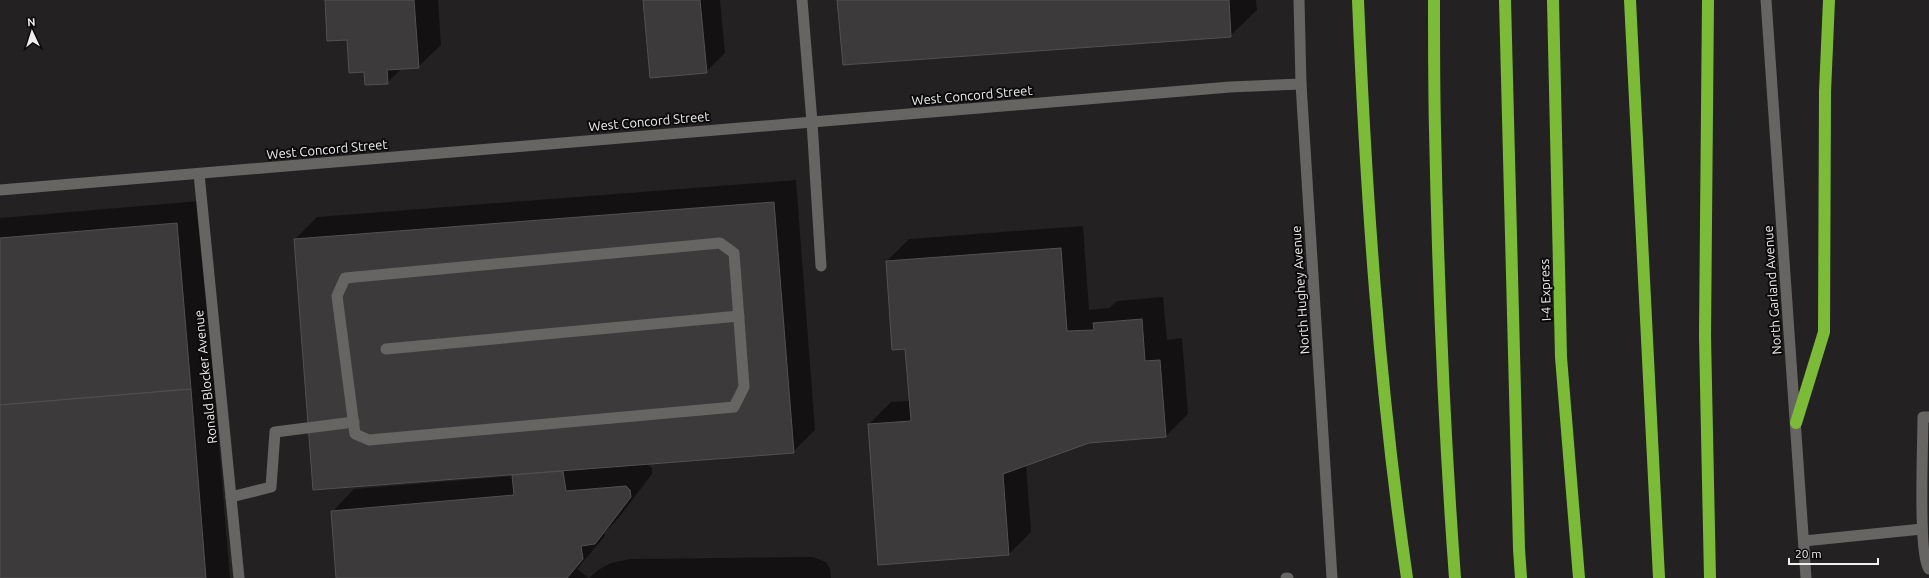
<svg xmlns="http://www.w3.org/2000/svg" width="1929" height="578" font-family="Ubuntu,sans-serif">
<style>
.shadow{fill:#0007}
.building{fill:#3c3a3a;stroke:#535050}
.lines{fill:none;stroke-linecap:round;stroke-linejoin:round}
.service{stroke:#676464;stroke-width:11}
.minor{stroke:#676464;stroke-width:11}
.tertiary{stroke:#676464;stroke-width:11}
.motorway{stroke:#7cbb38;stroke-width:12}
.labels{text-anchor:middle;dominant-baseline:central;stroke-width:4;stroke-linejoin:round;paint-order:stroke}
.street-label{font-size:13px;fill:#f0eeee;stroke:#0c0b0b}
</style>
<rect width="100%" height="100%" fill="#242122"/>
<!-- shadow -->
<g class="shadow">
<path d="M326,0h112l3,45 -23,22 -16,1 -15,15 -22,-12z"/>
<path d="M644,0h76l5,53 -19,19z"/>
<path d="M838,0h418l1,10 -27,26z"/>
<path d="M796,180l19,250 -22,22 -147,11 6,5v6l-35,46 -13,13 1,3 -28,33 12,9h-252l-5,-66 22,-23 159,-13 -218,-237 22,-22z"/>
<path d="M199,201l31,377h-230v-360z"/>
<path d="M1083,226l6,84 20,-2 8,-7 46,-4 4,43 15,-2 6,76 -22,22 -77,6 -63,22 5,68 -22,22 -140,-130 22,-22 19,-1 -4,-53 -13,1 -6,-88 22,-22z"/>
<path d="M813,557l13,5 4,7 1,9h-242l9,-8 13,-7 19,-4z"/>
</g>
<!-- building -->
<g class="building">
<path d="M325,0h89l5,68 -32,2 1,14 -23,1 -1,-13 -15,1 -2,-33 -20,1z"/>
<path d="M643,0h57l7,73 -57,5z"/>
<path d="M837,0h392l2,37 -388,28z"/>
<path d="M774,202l20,251 -481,37 -19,-251z"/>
<path d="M177,223l14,166 -191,16v-167z"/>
<path d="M1061,248l6,83 27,-1 -1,-7 49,-4 3,42 15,-1 6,77 -77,6 -86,31 6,81 -131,10 -10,-141 43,-3 -6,-72 -13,1 -6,-89z"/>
<path d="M191,389l15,189h-206v-173z"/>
<path d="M563,471l3,20 60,-5 4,4 1,7 -36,47 -14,2 2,13 -16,19h-231l-5,-67 183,-16 -2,-20z"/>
</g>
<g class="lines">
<!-- service -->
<g class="service">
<path d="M812,122l9,144"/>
<path d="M720,243l14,10 10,134 -10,20 -365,33 -14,-6 -18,-138 8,-18z"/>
<path d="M386,349l353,-33"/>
<path d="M1929,417h-6c0,22 -5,143 6,152"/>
<path d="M231,497l40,-10 4,-55 79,-10"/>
<path d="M1804,541l118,-12"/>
<path d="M1286,578h2"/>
</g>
<!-- minor -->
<g class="minor">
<path d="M802,0l10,122"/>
<path d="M199,174l40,404"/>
<path d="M0,190l1230,-103 71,-3"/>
</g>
<!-- tertiary -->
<g class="tertiary">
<path d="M1299,0l2,84 31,494"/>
<path d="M1766,0l40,578"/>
</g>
<!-- motorway -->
<g class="motorway">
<path d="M1358,0c8,194 21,386 49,578"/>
<path d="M1434,0c0,43 0,87 1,130 3,149 9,299 20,448"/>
<path d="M1505,0l14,549 2,29"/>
<path d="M1553,0l8,357 18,221"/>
<path d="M1630,0l29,578"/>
<path d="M1708,0l-3,336 5,242"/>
<path d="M1796,423l28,-91 1,-240 4,-92"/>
</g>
</g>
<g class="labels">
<!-- street labels -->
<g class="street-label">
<text transform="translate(972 95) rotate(-5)">West Concord Street</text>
<text transform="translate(649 121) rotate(-5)">West Concord Street</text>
<text transform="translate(327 149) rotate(-5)">West Concord Street</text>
<text transform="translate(1300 290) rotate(-94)">North Hughey Avenue</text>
<text transform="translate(1545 290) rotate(-92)">I-4 Express</text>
<text transform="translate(1772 290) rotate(-94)">North Garland Avenue</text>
<text transform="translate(205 377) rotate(-96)">Ronald Blocker Avenue</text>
</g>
</g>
<!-- north arrow -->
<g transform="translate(32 32) rotate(356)" stroke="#0c0b0b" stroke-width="3" paint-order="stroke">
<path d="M0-3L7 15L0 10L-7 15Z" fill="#f0eeee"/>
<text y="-6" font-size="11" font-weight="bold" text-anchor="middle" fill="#f0eeee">N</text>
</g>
<!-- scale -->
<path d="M1789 558v6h89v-6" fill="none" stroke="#f0eeee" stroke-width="2"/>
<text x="1795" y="558" font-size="12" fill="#f0eeee" stroke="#0c0b0b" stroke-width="3" paint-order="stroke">20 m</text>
</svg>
